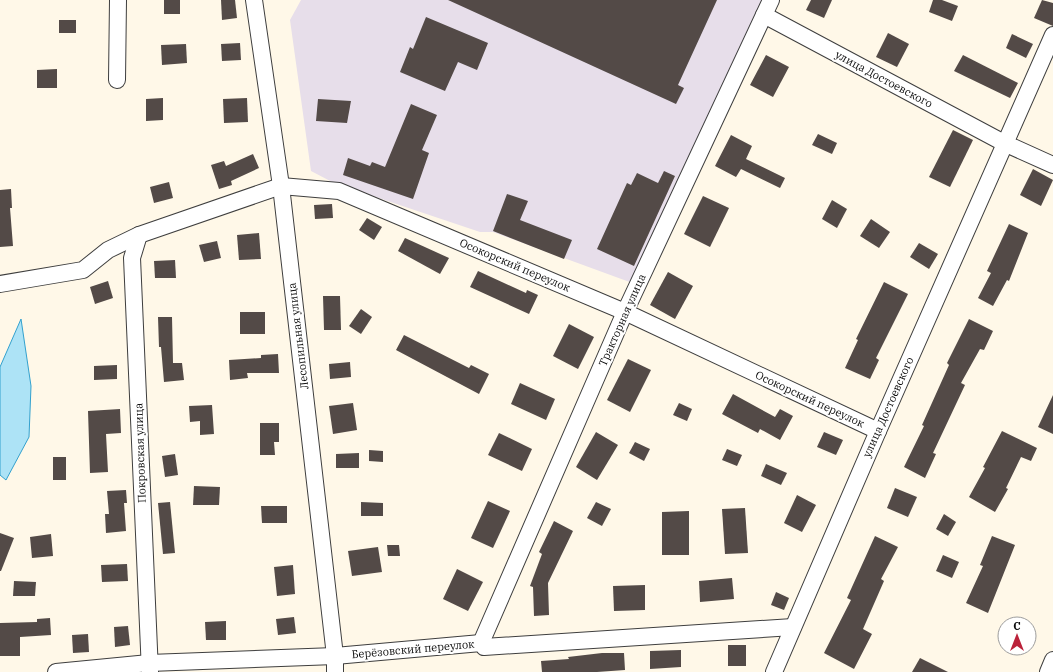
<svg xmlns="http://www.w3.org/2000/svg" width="1053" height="672" font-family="'IBM Plex Serif',serif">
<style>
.industrial{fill:#e7deea}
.water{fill:#ade3f6;stroke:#33a1ce}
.building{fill:#534a47}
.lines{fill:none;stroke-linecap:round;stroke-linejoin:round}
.minor-casing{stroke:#3e3e3e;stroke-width:18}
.minor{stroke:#fff;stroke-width:16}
.labels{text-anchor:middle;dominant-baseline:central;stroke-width:4;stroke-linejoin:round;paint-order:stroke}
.street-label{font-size:11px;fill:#0b0b0b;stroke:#fff}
</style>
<rect width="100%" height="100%" fill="#fff8e8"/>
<!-- industrial -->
<path class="industrial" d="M301,0h467l-133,284 -142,-52h-13l-146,-49 -23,-12 -21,-151z"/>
<!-- water -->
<path class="water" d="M21,319l10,67 -2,51 -23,43 -6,-5v-108z"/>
<!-- building -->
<g class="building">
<rect x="164" y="0" width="16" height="14"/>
<path d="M221,0h14l2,18 -15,2z"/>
<path d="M448,0h269l-39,85 6,3 -8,16z"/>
<path d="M811,0h21l-8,18 -18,-8z"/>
<path d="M933,0h9l16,6 -6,15 -23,-9z"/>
<path d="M1042,0l11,3v23l-19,-8z"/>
<path d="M426,17l62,26 -11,27 -19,-8 -13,29 -45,-19 10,-25 3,2z"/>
<rect x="59" y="20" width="17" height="13"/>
<path d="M888,33l21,11 -12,23 -21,-10z"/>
<path d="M1012,34l21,10 -7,14 -20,-10z"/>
<path d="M240,43l1,17 -19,1 -1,-17z"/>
<path d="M186,44l1,19 -25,2 -1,-20z"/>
<path d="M766,55l23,12 -16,30 -23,-12z"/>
<path d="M963,55l55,28 -8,15 -56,-27z"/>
<path d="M57,69v19h-20v-18z"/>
<path d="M163,98v22l-17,1v-22z"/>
<path d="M247,98l1,24 -24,1 -1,-24z"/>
<path d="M318,99l33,2 -4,22 -31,-2z"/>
<path d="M411,104l26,11 -15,35 7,3 -16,46 -70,-24 5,-17 22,8 2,-4 13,5z"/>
<path d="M953,130l20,10 -23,47 -21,-10z"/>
<path d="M818,134l19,9 -5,11 -20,-9z"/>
<path d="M731,135l21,11 -6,13 39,19 -5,10 -39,-19 -5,8 -21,-11z"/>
<path d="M253,154l6,14 -28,13 1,4 -13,4 -8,-24 13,-4 2,5z"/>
<path d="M1033,169l20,11 -12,26 -21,-11z"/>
<path d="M664,171l11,5 -41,90 -37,-17 30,-66 4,2 6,-12 21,10z"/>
<path d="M169,182l4,16 -19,5 -4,-16z"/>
<path d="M11,189l1,19h-2l3,38 -13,1v-57z"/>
<path d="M507,194l21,7 -8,19 52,20 -8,19 -71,-28z"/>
<path d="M703,196l26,12 -19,39 -26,-13z"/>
<path d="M832,200l15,9 -10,19 -15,-9z"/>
<path d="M332,204l1,14 -18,1 -1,-14z"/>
<path d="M367,218l15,9 -8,13 -15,-10z"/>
<path d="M871,219l19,13 -11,16 -19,-12z"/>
<path d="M1009,224l19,9 -19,48 -2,-1 -14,26 -15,-8 13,-25 -4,-2z"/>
<path d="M259,233l2,26 -22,1 -2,-25z"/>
<path d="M405,238l44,20 -9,16 -42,-23z"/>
<path d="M217,241l4,17 -17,4 -5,-17z"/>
<path d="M919,243l19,11 -9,15 -19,-12z"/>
<path d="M175,260l1,18h-21l-1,-17z"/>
<path d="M478,271l48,22 1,-3 11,5 -9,19 -59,-27z"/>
<path d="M668,272l25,14 -18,33 -25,-14z"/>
<path d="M108,281l5,17 -18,6 -5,-17z"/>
<path d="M884,282l24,12 -32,64 3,2 -9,19 -25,-11 13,-28 -2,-1z"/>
<path d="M323,296h17l1,34h-17z"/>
<path d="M361,309l11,8 -11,17 -12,-8z"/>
<rect x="240" y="312" width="25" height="22"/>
<path d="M158,317h14l1,46h9l2,17 -20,2 -3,-35h-2z"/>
<path d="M969,319l24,12 -9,19 -4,-1 -19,34 4,2 -32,68 3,1 -11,24 -21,-11 20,-41 -2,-1 27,-60 -2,-2z"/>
<path d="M569,324l25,13 -16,32 -25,-13z"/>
<path d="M404,335l65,33 2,-3 18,9 -10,20 -83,-44z"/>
<path d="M278,354l1,19h-32l1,5 -18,2 -1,-20 32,-2v-3z"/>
<path d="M628,359l23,11 -21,42 -23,-12z"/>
<path d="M350,362l1,15 -21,2 -1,-15z"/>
<path d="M117,365v14l-23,1v-14z"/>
<path d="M520,383l35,16 -9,21 -35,-16z"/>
<path d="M733,394l42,23 5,-8 13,7 -13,24 -20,-11 -2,4 -36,-19z"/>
<path d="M1053,395v39l-15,-7z"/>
<path d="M353,403l4,27 -24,4 -4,-28z"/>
<path d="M679,403l13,6 -5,12 -14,-6z"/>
<path d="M212,405l2,29 -14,1v-14l-10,1 -1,-16z"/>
<path d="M120,409l1,24 -15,1 2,38 -18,1 -2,-62z"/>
<path d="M260,423h19v19h-5l1,13h-15z"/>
<path d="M1002,431l35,17 -6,13 -10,-4 -15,31 2,1 -13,23 -26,-15 16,-29 -2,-1z"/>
<path d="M596,432l22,13 -21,35 -21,-13z"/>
<path d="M824,432l19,8 -7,15 -19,-8z"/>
<path d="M499,433l33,16 -10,22 -34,-16z"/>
<path d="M635,442l15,7 -6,12 -15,-8z"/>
<path d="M727,449l15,6 -5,11 -15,-6z"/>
<path d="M369,450l14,1v11l-14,-1z"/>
<path d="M359,453v15h-23v-14z"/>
<path d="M175,454l3,21 -13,2 -3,-21z"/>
<rect x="53" y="457" width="13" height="23"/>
<path d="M766,464l21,9 -6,12 -20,-9z"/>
<path d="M194,486l26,1 -1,18h-26z"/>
<path d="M895,488l22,9 -9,20 -21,-9z"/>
<path d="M126,490l1,13h-3l2,28 -20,2 -1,-19h4l-2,-23z"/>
<path d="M797,495l19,10 -14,27 -18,-9z"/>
<path d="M488,501l22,10 -17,37 -22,-10z"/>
<path d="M170,502l5,51 -12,1 -5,-51z"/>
<path d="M361,502l22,1v13h-22z"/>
<path d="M596,502l15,7 -9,17 -15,-8z"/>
<path d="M261,506h26v17h-25z"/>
<path d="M745,508l3,45 -23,1 -3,-45z"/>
<path d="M689,511v44h-27v-43z"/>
<path d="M944,514l12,8 -8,14 -12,-7z"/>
<path d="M554,521l19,10 -25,52 1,32 -15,1 -1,-29 -3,-1 12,-32 -3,-2z"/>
<path d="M0,533l14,5 -13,33h-1z"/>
<path d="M51,534l2,22 -21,2 -2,-21z"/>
<path d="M875,536l23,11 -17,32 3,2 -21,48 9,5 -18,35 -30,-16 27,-53 -4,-2z"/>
<path d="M992,536l23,9 -27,68 -22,-10 17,-37 -3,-1z"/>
<path d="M387,545h12l1,11h-12z"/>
<path d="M378,547l4,25 -30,4 -4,-25z"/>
<path d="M943,555l16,7 -7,16 -16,-7z"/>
<path d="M127,564l1,17 -26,1 -1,-17z"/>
<path d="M293,565l2,29 -18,2 -3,-29z"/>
<path d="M457,569l26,13 -15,29 -25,-12z"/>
<path d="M732,578l2,21 -34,3 -1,-21z"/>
<path d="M14,581l22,1 -1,14h-22z"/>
<path d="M645,585v25l-31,1 -1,-25z"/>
<path d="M776,592l13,6 -5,12 -13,-5z"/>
<path d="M294,617l2,16 -18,2 -2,-16z"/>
<path d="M50,618l1,17 -31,2v19h-20v-33l37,-1v-3z"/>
<path d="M226,621v19h-20l-1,-18z"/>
<path d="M128,626l2,19 -15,2 -1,-20z"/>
<path d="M88,634l1,18 -16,1 -1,-18z"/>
<rect x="728" y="645" width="18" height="21"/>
<path d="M681,650v17l-31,2v-18z"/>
<path d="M624,653l1,17 -28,2h-55l-1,-11 28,-2 -1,-2 34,-4z"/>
<path d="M920,658l28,14h-36z"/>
</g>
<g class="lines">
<defs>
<g id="minor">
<path d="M254,0l27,186 54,470v16"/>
<path d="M764,15l240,128 49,22"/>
<path d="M117,80l1,-80"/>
<path d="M139,235l-7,23 18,414"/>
<path d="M0,284l83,-14 25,-20 31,-15 142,-49 58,5 286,121 253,119"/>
<path d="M481,643l144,-331 146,-312"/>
<path d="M56,672l93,-9 186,-7 146,-13 3,4 309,-20"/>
<path d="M774,672l104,-241 175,-396"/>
<path d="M1048,672l5,-12"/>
</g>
</defs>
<!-- minor casing -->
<use href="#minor" class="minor-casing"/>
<!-- minor -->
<use href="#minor" class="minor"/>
</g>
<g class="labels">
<!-- street labels -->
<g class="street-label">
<text transform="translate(884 79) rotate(28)">улица Достоевского</text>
<text transform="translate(515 265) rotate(23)">Осокорский переулок</text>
<text transform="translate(622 320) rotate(-66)">Тракторная улица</text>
<text transform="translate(298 336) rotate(-97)">Лесопильная улица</text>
<text transform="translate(810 399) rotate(25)">Осокорский переулок</text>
<text transform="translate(888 407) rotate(-66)">улица Достоевского</text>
<text transform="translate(140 453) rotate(-92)">Покровская улица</text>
<text transform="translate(413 649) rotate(-5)">Берёзовский переулок</text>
</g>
</g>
<!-- north arrow -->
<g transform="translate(1017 636)"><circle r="19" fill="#ffffff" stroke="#9d9d9d"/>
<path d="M0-3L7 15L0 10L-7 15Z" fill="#bb223a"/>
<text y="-6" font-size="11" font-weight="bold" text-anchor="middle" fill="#0b0b0b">С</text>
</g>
</svg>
